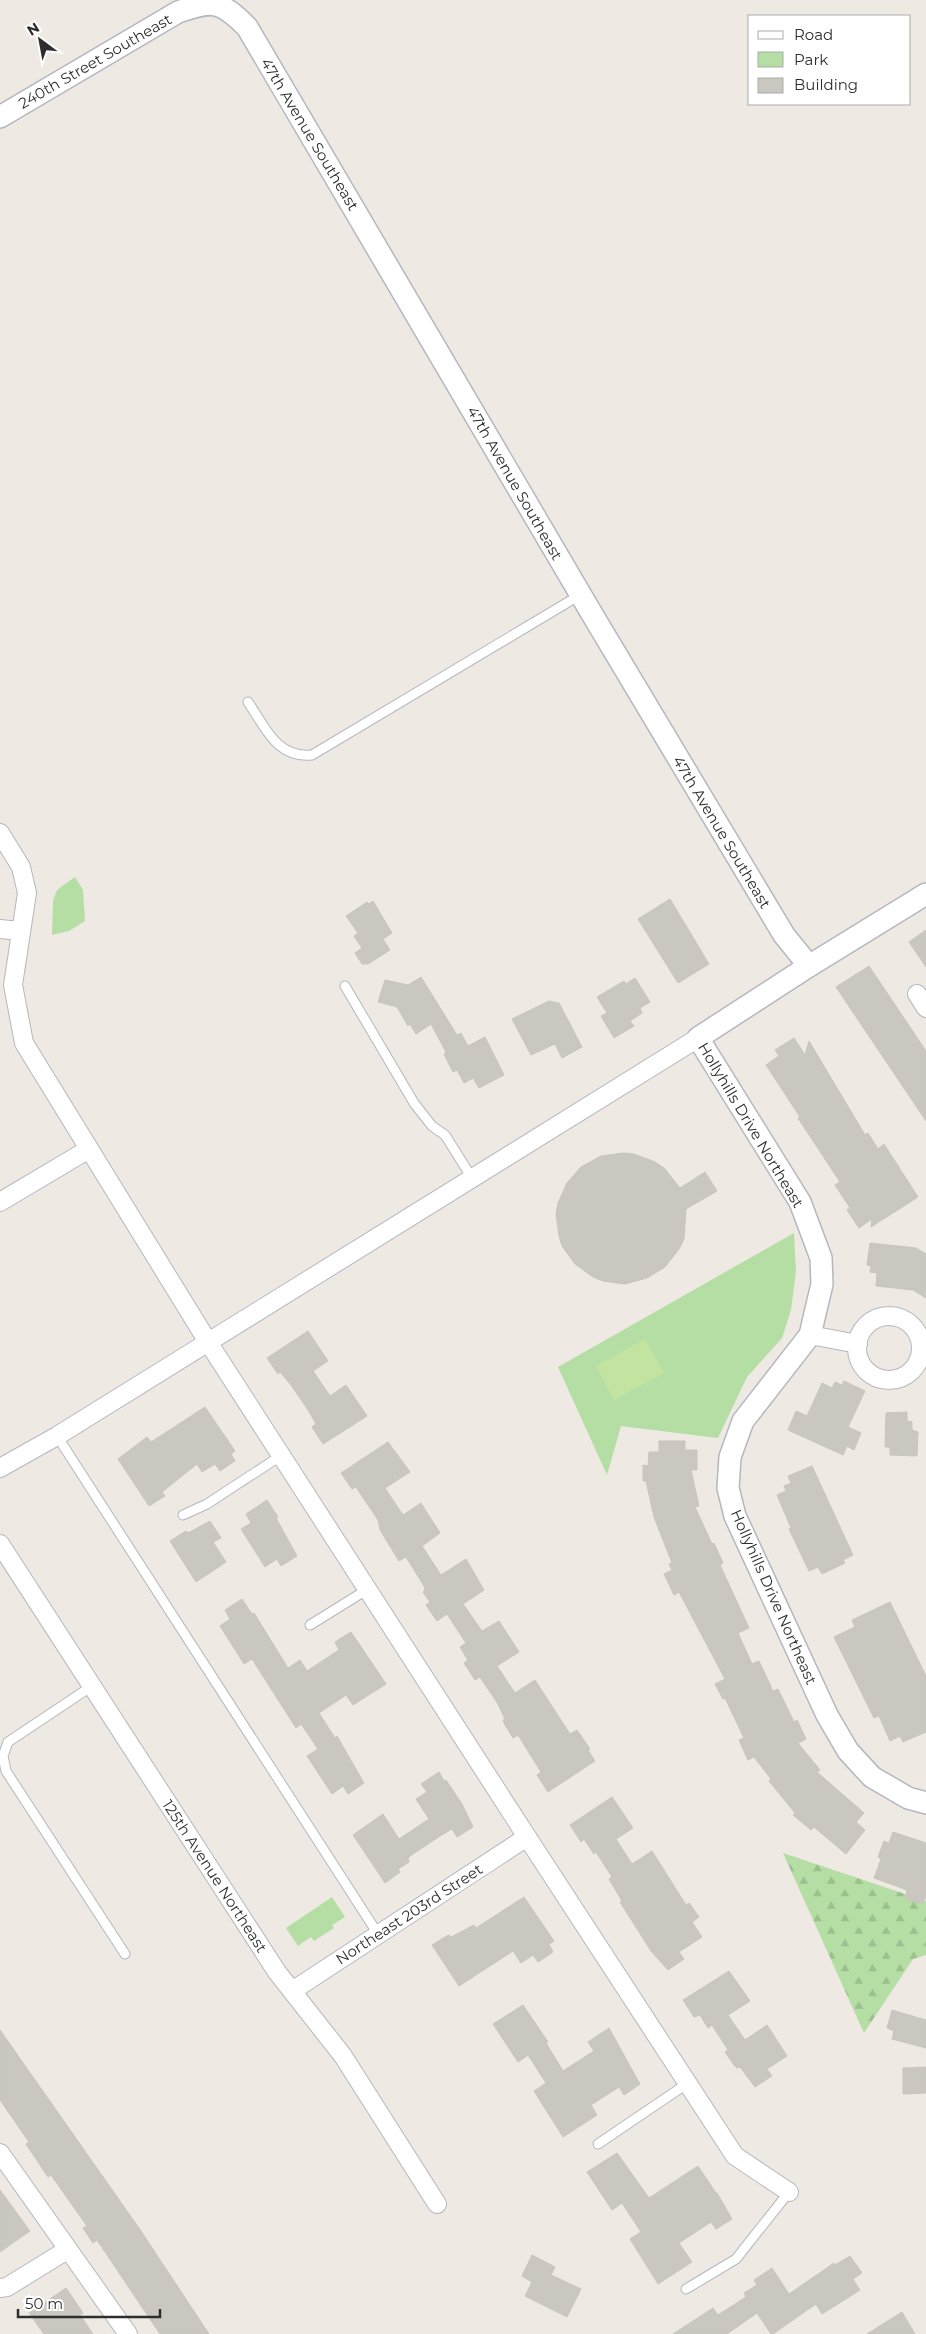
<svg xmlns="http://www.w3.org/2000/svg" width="926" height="2334" font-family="Montserrat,sans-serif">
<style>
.forest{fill:url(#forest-firs)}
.park{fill:#b4dea4}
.pitch{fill:#c3e4a1}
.building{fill:#cac7c0;stroke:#c9c5bb}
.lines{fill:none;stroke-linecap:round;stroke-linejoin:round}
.service-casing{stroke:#b5b7c0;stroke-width:11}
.minor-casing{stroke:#b5b7c0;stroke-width:20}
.tertiary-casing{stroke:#b5b7c0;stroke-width:24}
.service{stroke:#fff;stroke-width:9}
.minor{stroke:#fff;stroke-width:18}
.tertiary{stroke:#fff;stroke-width:21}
.labels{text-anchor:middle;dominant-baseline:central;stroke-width:4.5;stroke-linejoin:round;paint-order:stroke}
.street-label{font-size:15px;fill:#2e2e2e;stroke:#fff}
</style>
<defs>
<pattern id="forest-firs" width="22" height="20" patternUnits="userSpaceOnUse" patternTransform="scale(1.25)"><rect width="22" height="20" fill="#b4dea4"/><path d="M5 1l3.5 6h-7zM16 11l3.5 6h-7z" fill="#9bbf8e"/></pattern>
</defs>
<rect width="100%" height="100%" fill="#eee9e2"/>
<!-- forest -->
<path class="forest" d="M783,1853l143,48v54l-13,4 -49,74z"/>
<!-- park -->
<g class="park">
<path d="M75,877l8,13 2,31 -16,10 -17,4 1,-34 4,-11z"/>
<path d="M794,1233l2,38 -5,39 -9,28 -35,39 -29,61 -97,-12 -14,49 -49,-108z"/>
<path d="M332,1897l13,20 -13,8 2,3 -20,13 -3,-4 -13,9 -12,-18z"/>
</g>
<!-- pitch -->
<path class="pitch" d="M645,1339l19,34 -50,27 -18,-34z"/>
<!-- building -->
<g class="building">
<path d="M670,899l39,65 -31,19 -40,-64z"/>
<path d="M373,901l19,32 -9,6 7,11 -22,14h-6l-7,-11 7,-5 -8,-12 4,-3 -12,-17 21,-14 2,2z"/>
<path d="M926,930v37l-17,-25z"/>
<path d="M869,966l57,85v70l-90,-134z"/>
<path d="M421,977l36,58 4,-2 7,13 17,-9 19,38 -25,13 -6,-10 -9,5 -7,-13 -4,2 -9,-18 2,-2 -15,-28 -15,10 -6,-10 -2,2 -11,-19 -19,-5 7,-22 23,5z"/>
<path d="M635,978l15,24 -10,6 2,5 -12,8 4,5 -20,12 -13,-22 6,-3 -10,-16 27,-16 2,3z"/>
<path d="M549,1001l10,2 23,44 -20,11 -7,-14 -24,11 -19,-36z"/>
<path d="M794,1038l11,17 4,-14 56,94 3,-2 10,16 6,-5 34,53 -47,30 1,-8 -13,9 -12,-18 3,-2 -15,-23 5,-3 -42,-64 2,-1 -34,-52 13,-9 -4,-6z"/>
<path d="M623,1153l11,1 21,8 9,6 16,20 25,-16 12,19 -31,18 -2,30 -5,10 -14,18 -18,11 -22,6 -22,-3 -10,-4 -18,-13 -13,-18 -3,-10 -3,-22 2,-11 9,-20 14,-16 20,-11z"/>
<path d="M870,1243l46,5 10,6v44l-13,-8 -37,-4 1,-13 -7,-1 1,-6 -4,-1z"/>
<path d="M308,1331l20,30 -15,10 17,25 16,-11 21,31 -44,28 -11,-17 4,-3 -8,-14 -17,-25 -11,-13 -2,2 -11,-16z"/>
<path d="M844,1381l21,10 -17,36 13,6 -7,17 -7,-4 -4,9 -55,-25 8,-19 11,5 15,-33 10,5 3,-6 7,3z"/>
<path d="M205,1407l30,44 -4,3 4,7 -15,10 -5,-7 -13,8 -5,-8 -35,28 3,4 -16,10 -31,-47 29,-22 4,5z"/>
<path d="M907,1412v9l5,1v8l6,2 -1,24 -27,-1v-8h-5l1,-34z"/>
<path d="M659,1441h26v9h12v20h-6l8,36 -4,1 17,37 2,-1 9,20 -3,2 29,63 -11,5 14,31 7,-3 14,30 5,-2 16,33 3,-2 9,19 -8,4 22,27 -3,2 47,41 -8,9 9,8 -19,24 -32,-27 -3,3 -18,-15 2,-2 -26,-32 2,-2 -17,-22 -6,3 -9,-20 5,-2 -19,-40 -2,1 -8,-15 10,-5 -46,-87 -5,3 -10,-21 8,-4 -3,-6 3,-1 -18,-46 -8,-36h-3v-16l5,1 1,-14h10z"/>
<path d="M388,1442l22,30 -25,16 18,27 18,-12 19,30 -18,13 19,29 25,-16 18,31 -21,14 19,27 17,-10 20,31 -22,14 18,27 20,-13 35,54 7,-4 13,19 -2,1 7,11 -47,31 -11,-17 4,-3 -23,-37 -5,3 -8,-13 -2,-5 2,-1 -7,-15 -18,-27 -5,3 -11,-17 4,-3 -8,-13 6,-4 -19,-29 -10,7 -11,-16 4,-3 -7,-10 2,-2 -1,-4 -18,-29 -7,4 -19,-31 -2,-10 -22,-33 -4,2 -11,-16z"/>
<path d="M812,1466l41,89 -10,5 2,3 -23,11 -4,-7 -9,4 -20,-42 2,-1 -14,-33 9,-4 -2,-5 7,-3 -3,-7z"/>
<path d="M267,1500l11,17 -2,1 21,38 -16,10 -4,-7 -12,8 -24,-38 10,-6 -5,-9z"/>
<path d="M210,1521l11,17 -8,4 13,20 -30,20 -26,-41 16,-10 2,2z"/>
<path d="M242,1599l10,15 2,-1 34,55 12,-8 7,11 32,-21 -4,-8 16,-10 35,52 -33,21 -7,-10 -27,18 16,25 2,-2 27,47 -16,11 -5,-8 -11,8 -25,-38 11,-7 -17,-25 -5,4 -44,-69 -8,5 -24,-38 10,-7 -5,-9z"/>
<path d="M890,1602l36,74v56l-23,10 -3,-6 -10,5 -11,-25 -5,2 -40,-81 21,-10 -3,-7z"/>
<path d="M439,1772l5,9 2,-1 16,24 11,23 -16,10 -5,-8 -12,7 -30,20 -2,3 1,3 -11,7 2,3 -15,11 -32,-48 30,-21 16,25 30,-20 -13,-20 11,-7 -6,-8z"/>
<path d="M612,1797l21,31 -17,11 16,25 20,-13 34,54 3,-2 10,14 -7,5 10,15 -23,15 5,7 -16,11 -17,-19 -31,-49 2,-1 -13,-22 3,-2 -16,-25 -2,2 -10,-15 -3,3 -11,-17z"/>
<path d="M893,1832l33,11v53l-3,8 -18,-5 2,-9 -33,-12 7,-19 -3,-2 6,-16 5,2z"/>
<path d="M524,1897l30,44 -5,3 4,8 -15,10 -5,-7 -12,8 -8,-12 -54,35 -27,-41 13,-8 4,-2 2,2 23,-12 2,3z"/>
<path d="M729,1971l21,30 -22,14 17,25 22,-15 20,31 -20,13 5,7 -17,11 -15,-20 -3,1 -3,-3 -9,-13 3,-2 -16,-25 -4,3 -8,-13 -6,2 -11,-17z"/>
<path d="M523,2005l25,37 -2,1 17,28 31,-20 -6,-9 21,-14 31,56 -16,11 -5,-8 -28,18 6,10 -34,22 -29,-46 12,-8 -18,-28 -10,7 -25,-38z"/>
<path d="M892,2010l34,10v28l-34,-9 2,-8 -7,-3z"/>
<path d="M0,2030l141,201 68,103h-49l-63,-94 -4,3 -10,-15 4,-2 -36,-51 -3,2 -22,-33 3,-2 -29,-42z"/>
<path d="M926,2067v26l-23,1v-26z"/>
<path d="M617,2153l32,45 49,-32 18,27h1l15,26 -16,10 -5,-7 -32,21 13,19 -34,22 -28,-45 11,-7 -19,-29 -10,7 -25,-38z"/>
<path d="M0,2190l30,41 -30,21z"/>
<path d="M532,2255l23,12 -4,8 30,14 -14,28 -42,-21 7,-14 -10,-6z"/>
<path d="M850,2256l12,17 -9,6 7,11 -38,24 -6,-10 -43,30h-2l-14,-21 -30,21h-54l40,-26 5,7 28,-18 -2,-4 13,-8 -3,-5 18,-12 17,26 45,-31 1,2z"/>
<path d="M66,2288l17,25 -3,2 13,19h-49l-15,-21z"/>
<path d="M902,2312l13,22h-48z"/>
</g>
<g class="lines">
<defs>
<g id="service">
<path d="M248,702c17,25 29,57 64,53l268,-160"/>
<path d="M345,986l69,117 18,23 13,9 27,43"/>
<path d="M57,1436l321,498"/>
<path d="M183,1515l24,-11 75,-49"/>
<path d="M310,1625l58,-36"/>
<path d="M92,1686l-84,56 -5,14 3,15 119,183"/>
<path d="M598,2144l90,-61"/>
<path d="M686,2289l50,-30 53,-67"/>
</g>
<g id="minor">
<path d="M0,833l21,34 6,26 -14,92 11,58 184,299 319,495 208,319 54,36"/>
<path d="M0,929l20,2"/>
<path d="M917,994l9,14"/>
<path d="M0,1202l89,-53"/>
<circle cx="889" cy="1348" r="32"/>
<path d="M810,1335l48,9"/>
<path d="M0,1468l57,-32 641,-398"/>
<path d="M0,1544l277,428 66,84 94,148"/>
<path d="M292,1991l235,-154"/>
<path d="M0,2153l128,181"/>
<path d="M0,2288l7,-1 60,-37"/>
</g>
<g id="tertiary">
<path d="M0,117l178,-105c35,-12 42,-12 69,15l345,587 192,321 25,31"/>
<path d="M926,894l-117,72 -111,72 102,164 21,56 1,26 -12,51 -67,86 -13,36 -2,31 7,28 92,199 21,36 24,26 36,21 18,5"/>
</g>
</defs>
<!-- service casing -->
<use href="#service" class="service-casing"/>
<!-- minor casing -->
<use href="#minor" class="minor-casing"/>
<!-- tertiary casing -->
<use href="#tertiary" class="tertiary-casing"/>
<!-- service -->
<use href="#service" class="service"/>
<!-- minor -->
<use href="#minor" class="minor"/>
<!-- tertiary -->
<use href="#tertiary" class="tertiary"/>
</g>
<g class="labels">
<!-- street labels -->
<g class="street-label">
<text transform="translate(95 61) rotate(-30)">240th Street Southeast</text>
<text transform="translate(310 134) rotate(59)">47th Avenue Southeast</text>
<text transform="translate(515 483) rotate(60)">47th Avenue Southeast</text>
<text transform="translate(722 832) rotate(59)">47th Avenue Southeast</text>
<text transform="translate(751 1125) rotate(59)">Hollyhills Drive Northeast</text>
<text transform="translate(774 1597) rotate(66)">Hollyhills Drive Northeast</text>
<text transform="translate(215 1876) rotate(57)">125th Avenue Northeast</text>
<text transform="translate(409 1914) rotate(-33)">Northeast 203rd Street</text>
</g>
</g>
<!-- legend -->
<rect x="748" y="15" width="162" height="90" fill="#ffffff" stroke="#ababab"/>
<rect x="758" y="31" width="25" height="8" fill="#ffffff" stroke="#ababab"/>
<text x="794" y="40" font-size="15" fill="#2e2e2e">Road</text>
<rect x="758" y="52" width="25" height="15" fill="#b4dea4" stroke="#ababab"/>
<text x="794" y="65" font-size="15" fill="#2e2e2e">Park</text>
<rect x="758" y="78" width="25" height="15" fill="#cac7c0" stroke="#ababab"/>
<text x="794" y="90" font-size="15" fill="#2e2e2e">Building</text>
<!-- north arrow -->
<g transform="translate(40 40) rotate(328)" stroke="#ffffff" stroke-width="4" paint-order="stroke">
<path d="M0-4L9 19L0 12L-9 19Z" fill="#2e2e2e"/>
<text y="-8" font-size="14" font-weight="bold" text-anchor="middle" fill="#2e2e2e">N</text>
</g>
<!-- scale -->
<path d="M18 2309v8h142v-8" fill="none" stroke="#2e2e2e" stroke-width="2.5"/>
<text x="25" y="2309" font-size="15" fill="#2e2e2e" stroke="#ffffff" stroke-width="4" paint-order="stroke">50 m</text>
</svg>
